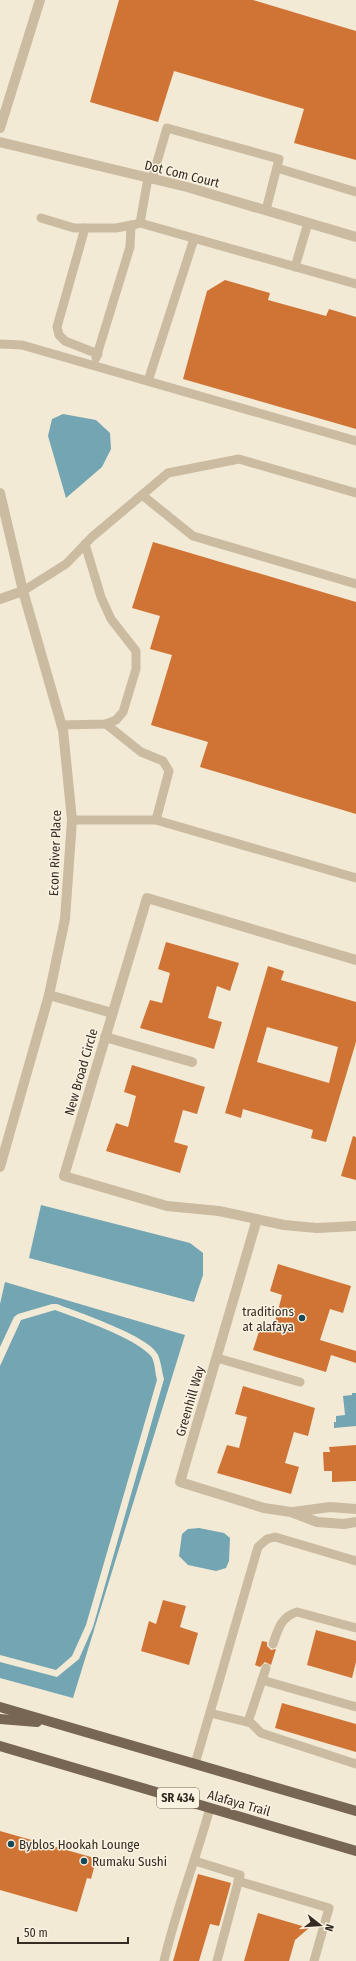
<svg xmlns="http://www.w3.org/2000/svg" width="356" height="1961" font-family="'Fira Sans Condensed',sans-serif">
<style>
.water{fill:#73a5b2}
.building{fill:#d07436;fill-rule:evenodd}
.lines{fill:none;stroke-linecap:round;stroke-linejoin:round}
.lane{stroke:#cbbba1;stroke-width:9}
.street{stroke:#cbbba1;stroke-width:10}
.primary{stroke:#786654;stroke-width:10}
.poi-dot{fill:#174a59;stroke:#faf3e2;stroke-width:1.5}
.labels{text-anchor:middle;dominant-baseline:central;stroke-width:3;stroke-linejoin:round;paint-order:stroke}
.shield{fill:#faf3e2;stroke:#70685d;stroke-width:1}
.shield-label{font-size:12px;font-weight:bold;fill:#352c24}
.street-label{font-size:13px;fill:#352c24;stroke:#faf3e2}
.poi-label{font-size:13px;fill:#352c24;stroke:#faf3e2;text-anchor:start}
</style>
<rect width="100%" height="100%" fill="#f3ead6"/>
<!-- water -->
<g class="water">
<path d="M63,414l33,6 14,13 1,16 -9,18 -36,31 -18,-62 4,-17z"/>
<path d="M41,1205l149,38 13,10v22l-9,27 -165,-44z"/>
<path d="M5,1282l180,53 -112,363 -73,-20v-16l57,15 22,-18 14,-32 71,-248c-2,-7 -3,-17 -6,-24 -8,-19 -81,-43 -101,-51h-5l-34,10 -4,3 -14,30v-43z"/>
<path d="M55,1310c24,9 79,27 96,46 4,5 4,17 6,24l-71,245 -14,31 -16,14 -56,-15v-289l21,-46z"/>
<path d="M352,1393h4v33l-22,2v-6h2v-6l9,-1 -2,-19 9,-1z"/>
<path d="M199,1528l25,5 6,5 -1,23 -3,7 -10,3 -28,-6 -9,-9 3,-22 6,-5z"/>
</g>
<!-- building -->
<g class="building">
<path d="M119,0h134l103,31v129l-62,-17 10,-34 -130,-38 -16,51 -68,-20z"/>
<path d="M225,280l45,13 -2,7 58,16 3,-7 27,8v112l-173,-50 24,-88z"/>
<path d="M153,542l203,60v212l-156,-47 8,-25 -57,-17 21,-70 -22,-6 10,-33 -28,-8z"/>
<path d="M166,942l73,21 -9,28 -13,-5 -9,32 14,4 -8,27 -74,-21 10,-28 12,3 8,-30 -12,-4z"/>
<path d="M268,966l16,5 -3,9 75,22v40l-30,100 -15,-4 2,-8 -70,-21 -2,9 -16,-5zM267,1027l71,20 -9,36 -72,-21z"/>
<path d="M132,1065l73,22 -8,27 -14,-4 -9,32 14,4 -8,27 -74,-22 10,-28 12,4 8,-31 -12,-4z"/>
<path d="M353,1136l3,1v43l-15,-4z"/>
<path d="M278,1264l73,22 -8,27 -13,-4 -10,31 36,11v12l-25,-8 -5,17 -73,-22 9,-28 12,4 8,-31 -12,-4z"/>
<path d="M243,1386l72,22 -7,28 -14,-4 -9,31 14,4 -8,27 -74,-21 10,-28 12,3 8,-31 -12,-3z"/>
<path d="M356,1445v36l-24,1v-11h-8l-1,-19h7l-1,-5z"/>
<path d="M163,1600l23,6 -6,21 18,6 -9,32 -48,-14 8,-30 7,3z"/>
<path d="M316,1630l40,11v21l-4,16 -45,-13z"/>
<path d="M262,1641l5,1v4l4,4 5,-1 -5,16 -6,-3 -5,5 -5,-2z"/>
<path d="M282,1703l74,21v28l-81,-24z"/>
<path d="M0,1831l91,26 4,7 -4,15 -4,-1 -10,34 -77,-22z"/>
<path d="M198,1874l33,9 -12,43 -9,-2 -11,37h-26z"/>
<path d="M258,1913l51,15 -14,12 -6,21h-45z"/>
</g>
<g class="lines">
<!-- lane -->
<g class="lane">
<path d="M277,168l79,24"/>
<path d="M148,178l-8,45 216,61"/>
<path d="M152,179l15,-51 112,31 -13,51"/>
<path d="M41,218l33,10h42l21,-4"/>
<path d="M85,228l-28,99 2,8 6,6 33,13"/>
<path d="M295,267l13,-44"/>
<path d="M0,344l22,1 334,96"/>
<path d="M96,358l34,-111 1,-22"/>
<path d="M148,381l46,-142"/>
<path d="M142,495l51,41 163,48"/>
<path d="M23,591l43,-27 26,-27 76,-64 71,-14 117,34"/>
<path d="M106,724l35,28 22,9 6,10 -13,49"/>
<path d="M61,725l45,-1 10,-4 7,-8 13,-43v-18l-25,-32 -10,-22 -16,-53"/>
<path d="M72,820h84l200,58"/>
<path d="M217,1358l83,24"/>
<path d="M273,1644c5,-15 8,-27 24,-32l59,16"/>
<path d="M262,1680l4,-12"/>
<path d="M210,1713l41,10 10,10 95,31"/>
<path d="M248,1722l14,-42 94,27"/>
<path d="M195,1764l63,-217 9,-8 8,-2 81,24"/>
<path d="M195,1861l45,14 -23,86"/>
<path d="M238,1881l91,27 -15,53"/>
<path d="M164,1961c12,-52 32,-102 46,-153"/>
</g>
<!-- street -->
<g class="street">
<path d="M0,128l40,-128"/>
<path d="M0,142l187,45 169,50"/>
<path d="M0,493l23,98 40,139 9,90 -7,99 -16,76 -49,172"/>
<path d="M0,599l23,-8"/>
<path d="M356,960l-209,-62 -83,278 103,30 52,5 65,14 33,3 39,-2"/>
<path d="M49,995l63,18"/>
<path d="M105,1037l87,25"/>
<path d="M257,1219l-77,263 84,26 27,4 26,10 27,2 12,-2"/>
<path d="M293,1512l37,-5 26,2"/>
</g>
<!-- primary -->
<g class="primary">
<path d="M0,1707l356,104"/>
<path d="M0,1719l37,3"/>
<path d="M0,1746l356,105"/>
</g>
</g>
<!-- markers -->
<g class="poi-dot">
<circle cx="302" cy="1318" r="4"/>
<circle cx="11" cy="1844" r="4"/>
<circle cx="84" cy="1861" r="4"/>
</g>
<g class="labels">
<!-- shield labels -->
<rect class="shield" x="157" y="1788" width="42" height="20" rx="3"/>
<g class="shield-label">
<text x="178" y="1798">SR 434</text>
</g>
<!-- street labels -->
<g class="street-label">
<text transform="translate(182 174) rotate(14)">Dot Com Court</text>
<text transform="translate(55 853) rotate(-88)">Econ River Place</text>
<text transform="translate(81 1072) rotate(-74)">New Broad Circle</text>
<text transform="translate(190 1401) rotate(-74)">Greenhill Way</text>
<text transform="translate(239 1803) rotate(16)">Alafaya Trail</text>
</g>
<!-- poi labels -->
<g class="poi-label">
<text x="294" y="1311" text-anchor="end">traditions<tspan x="294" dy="15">at alafaya</tspan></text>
<text x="19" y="1844">Byblos Hookah Lounge</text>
<text x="92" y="1861">Rumaku Sushi</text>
</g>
</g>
<!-- north arrow -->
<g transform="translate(320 1925) rotate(107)" stroke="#faf3e2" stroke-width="3" paint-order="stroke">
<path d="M0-3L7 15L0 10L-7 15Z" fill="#352c24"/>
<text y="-6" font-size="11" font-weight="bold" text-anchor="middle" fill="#352c24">N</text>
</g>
<!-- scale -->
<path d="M18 1937v6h110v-6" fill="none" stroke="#352c24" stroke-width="2"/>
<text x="24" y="1937" font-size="12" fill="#352c24" stroke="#faf3e2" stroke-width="3" paint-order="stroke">50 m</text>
</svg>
